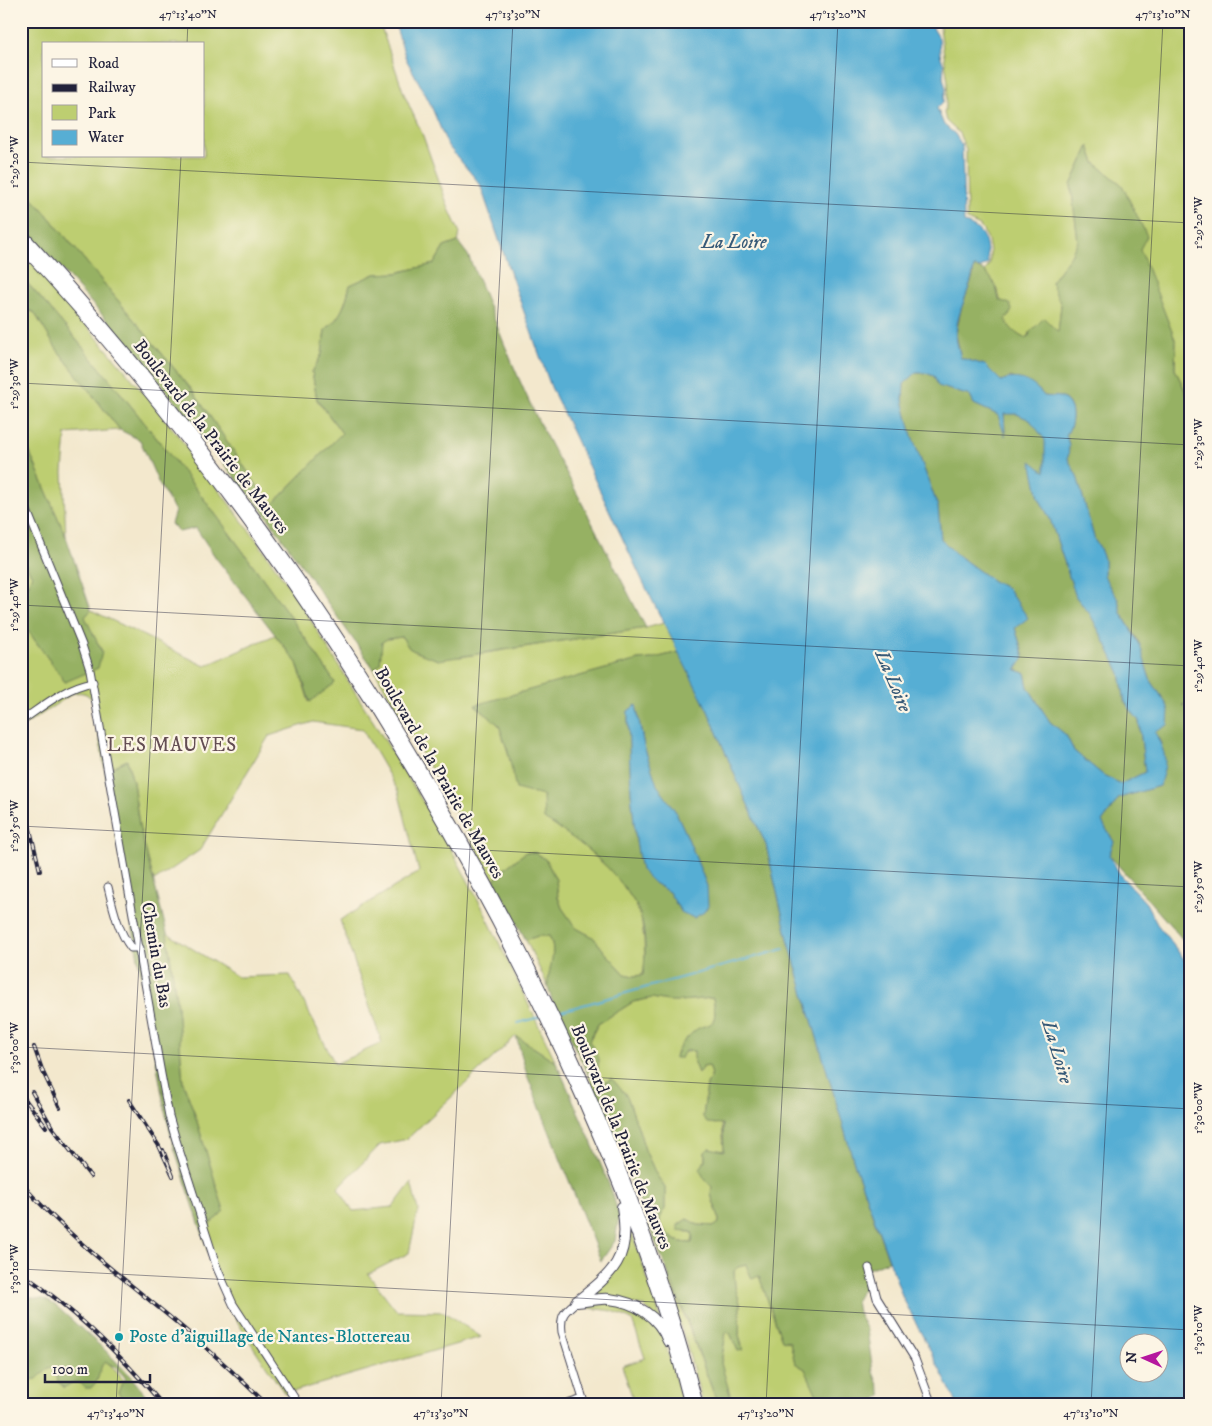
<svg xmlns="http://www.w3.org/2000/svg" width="1212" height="1426" font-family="'IM FELL DW Pica',serif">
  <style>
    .green { fill: #bdce71; stroke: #707856; fill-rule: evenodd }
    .forest { fill: #96b163; stroke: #5c6a4f; fill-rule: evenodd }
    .water { fill: #57aed4; stroke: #3c6888; fill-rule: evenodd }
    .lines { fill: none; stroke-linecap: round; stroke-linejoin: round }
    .stream { stroke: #57aed4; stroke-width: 2 }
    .street-casing { stroke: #414051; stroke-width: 9 }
    .primary-casing { stroke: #414051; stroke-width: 12 }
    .street { stroke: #fff; stroke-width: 7 }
    .primary { stroke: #fff; stroke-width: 10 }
    .rail-casing { stroke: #22223b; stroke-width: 4 }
    .rail { stroke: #fcf5e5; stroke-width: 2; stroke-dasharray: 5.5; stroke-linecap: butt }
    .ticks { fill: none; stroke: #22223b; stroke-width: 1; stroke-opacity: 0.45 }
    .culture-dot { fill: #0f9aa8; stroke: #fcf5e5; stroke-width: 2 }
    .labels { text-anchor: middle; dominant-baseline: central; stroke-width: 4.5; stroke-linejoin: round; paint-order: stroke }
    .street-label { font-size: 18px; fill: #22223b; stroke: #fcf5e5 }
    .culture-label { font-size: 18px; fill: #0d838f; stroke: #fcf5e5; text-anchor: start }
    .water-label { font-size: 19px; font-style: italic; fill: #375a78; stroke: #fcf5e5 }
    .neighbourhood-label { font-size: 19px; letter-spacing: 1px; fill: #634d53; stroke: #fcf5e5 }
    .neatline { fill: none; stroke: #22223b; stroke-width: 2 }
    .ticks-label { font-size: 12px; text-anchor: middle; fill: #22223b }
  </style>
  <rect width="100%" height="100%" fill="#fcf5e5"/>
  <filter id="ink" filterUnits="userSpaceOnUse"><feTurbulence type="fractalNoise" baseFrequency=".02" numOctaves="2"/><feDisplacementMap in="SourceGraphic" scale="10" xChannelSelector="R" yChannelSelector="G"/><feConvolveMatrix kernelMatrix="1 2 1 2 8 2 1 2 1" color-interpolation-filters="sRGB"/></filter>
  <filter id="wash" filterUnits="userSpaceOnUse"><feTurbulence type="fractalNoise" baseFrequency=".0096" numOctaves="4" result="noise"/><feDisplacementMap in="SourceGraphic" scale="20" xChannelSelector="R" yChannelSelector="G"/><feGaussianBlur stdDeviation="1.12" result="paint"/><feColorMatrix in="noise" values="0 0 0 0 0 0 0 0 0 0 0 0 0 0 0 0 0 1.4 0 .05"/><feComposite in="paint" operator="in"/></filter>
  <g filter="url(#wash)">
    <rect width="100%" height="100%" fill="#f3e8cd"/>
    <!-- green -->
    <path class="green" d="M21,21H379L404,94L423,136L449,209L460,233L458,242L444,247L434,264L396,273L375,274L350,285C345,305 342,316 325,330L322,354L312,372L317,400L342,433L271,506L192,390L44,211L21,186ZM44,44H204V156H44Z
      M939,21H1191V403L1175,369L1176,342L1139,249L1122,185L1095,163L1089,146L1071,185L1078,241L1071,255L1051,282L1061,305L1058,333L1029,336L1024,338C998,327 1005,300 993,281C991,278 988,275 985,272L990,263V251L987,237L980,226L967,220L966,150L959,133L946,121L944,113L946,106L948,82Z
      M21,250L124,369L176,433L255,538L297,598L444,836L482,907L556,1062L516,1036L407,1139L380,1145L338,1188L353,1211L393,1207L411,1183L418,1210L409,1253L368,1274L397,1311L444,1312L481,1337L285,1394C264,1362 240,1330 223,1295C214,1275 208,1253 202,1232L224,1211L195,1115L183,1082L177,1006L167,933L238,977L290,975L335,1064L382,1043L340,920L419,872L398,791L362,729L313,722L269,736L200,850L154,881L139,825L133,782L127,760L105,771L93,701C87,692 82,692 73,693L21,728V621L65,682L102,651L84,617L91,610L205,666L275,635L297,663L309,702L335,683C299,627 259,573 219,519C156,436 91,354 21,276Z
      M21,309L34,312L56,348L120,430L66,434L63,472L66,537L21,432Z
      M21,558L32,575L21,604Z
      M664,623L679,652L651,659L638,660L476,705L499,725L508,752L580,843L615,874L635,903L641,917L644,940L645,961L643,975L633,976L625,974L604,951L593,937L576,928L562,908L558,897L556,880L546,860L536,853L526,852L504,869L494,880L374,669L380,664L381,642L387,639L402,637L409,648L416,652L460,657L646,628Z
      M538,936H549C557,950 550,972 548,987L526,940Z
      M652,998C675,1003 690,1000 713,998C714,1006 718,1020 709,1025C706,1027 701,1027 698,1029C689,1034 682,1045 676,1053L695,1051L694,1063L698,1073L703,1067L709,1066L712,1074L707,1085L703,1117L714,1124L722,1123L724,1152L709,1148L705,1152L704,1178L712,1187C708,1199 720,1210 719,1223L715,1226L698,1225L687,1219L678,1225L686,1232H692L693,1236L692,1243C674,1243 670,1237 660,1224V1216L665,1209V1188L656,1174L645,1150L638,1127L627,1096L612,1079L593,1088L589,1076L598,1070V1056L589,1041L598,1024L633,1002Z
      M628,1230H631L661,1319L659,1321L644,1306L587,1298L606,1282Z
      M746,1265L759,1276L782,1340L790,1342L795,1363L805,1369L820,1401L841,1399L843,1405H733L721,1364L726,1332L730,1333L738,1351L742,1344L739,1335L740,1303L735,1287L734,1271L738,1267Z
      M669,1275L718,1405H703L686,1343L666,1282Z
      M613,1303L634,1307L654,1324L664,1339L683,1405H662L660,1400L645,1405H635L622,1366L645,1358L632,1320L613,1311L588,1308L587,1306Z
      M21,1331L93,1345L145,1405H21Z"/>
    <!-- forest -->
    <path class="forest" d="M1089,146L1095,163L1122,185L1147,236L1140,249L1176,342L1175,369L1191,403V702L1183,705L1191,710V952L1185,942L1109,855L1114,842L1102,822L1119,798L1159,786L1161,743L1155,732L1167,705L1150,679L1138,640L1121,613L1118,599L1108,584L1104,575V559L1099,546L1095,541L1077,476L1068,459L1069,445L1066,435C1074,424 1076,402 1060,397C1056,396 1049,397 1044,396L1039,390L1011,377L1001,381L985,365L961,358L956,334L961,309L973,276L974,267C990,270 997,286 999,300L1010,304L1012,310L1009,316L1005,318C1008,327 1016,334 1024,338L1029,336L1030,332L1044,318L1058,332L1061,305L1051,282L1071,255L1078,241L1071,185Z
      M21,186L44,211L192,390L271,506L342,433L317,399L312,372L322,354L325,330C342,316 345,305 350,285L375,274L396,273L434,264L444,247L458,242L468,255C499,328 525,404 566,472L646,628L438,660L416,652L409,648L402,637L387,639L382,642L380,664L374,669L264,512L213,451L138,355L21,224Z
      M21,276C91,354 156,436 219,519C259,573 299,627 335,683L310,702L297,663L216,558L196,528L179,532L171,524L175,511L159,484L140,440L120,430L56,348L34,312L21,309Z
      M916,373H926L934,376L939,386L970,396L974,404L998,415L1005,433L1004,413L1017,414L1030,420L1046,440L1045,473L1032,462L1039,498L1050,519L1076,597L1090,614L1107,646L1120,673L1125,702L1139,721L1145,772L1121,784L1103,775L1074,751L1066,735L1050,722L1041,708L1028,687L1025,673L1016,670L1024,656L1015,628L1027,617L1008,589L993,581L956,554L941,539L938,507L912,436L903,400L904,383Z
      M21,432L66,537L91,610L85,617L102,652L98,668L65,682L21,621V604L32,575L21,558Z
      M679,652L708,711L737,780L766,845L789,943L856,1169L889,1261L865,1270L868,1287L861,1291L856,1300L858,1313L867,1330L873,1372L882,1395L875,1400L876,1405H843L841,1399L820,1402L805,1369L795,1363L790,1342L782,1340L759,1276L752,1279L746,1265L738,1267L734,1271L735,1287L740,1303L739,1335L743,1350L738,1351L730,1333L726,1332L721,1363L733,1405H718L685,1315L593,1088L612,1079L627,1096L638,1127L645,1150L656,1174L665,1188V1209L660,1216V1224C670,1237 674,1243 692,1243L693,1236L692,1232L678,1230V1225L687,1219L698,1225L715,1226L719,1223C720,1210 708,1199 712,1187L704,1178L700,1170L705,1160V1152L709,1148L724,1151L723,1124L707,1123L703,1117L707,1085L712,1074L709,1066L703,1067L698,1073L694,1063V1051H685L681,1058H675C676,1048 689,1035 697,1029C703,1025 711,1027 714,1019C716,1013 714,1004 713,998L680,1001H668L652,998L633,1002L598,1024L589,1041L598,1056V1070L589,1076L552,1000C551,996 549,992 548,988C546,973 559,952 549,936H538L526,940L494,880L504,869L526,852L536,853L546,860L556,880L558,897L562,908L576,928L593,937L604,951L625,974L633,976L643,975C646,957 646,936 641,918C639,908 633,900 627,891C604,859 577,840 544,819L543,796L516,789L508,752L499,725L475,705L638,660L651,659ZM636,705L644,746L657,786L676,812L687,836L707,886L681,912L669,892L654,883L641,870L636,841L631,792L628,719V711Z
      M127,760L133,782L139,825L167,933L177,1006L183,1082L195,1115L224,1211L202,1232L174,1147L165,1111L105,771Z
      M516,1036L556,1062L590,1139L611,1189L619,1216L615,1241L601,1261L527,1075Z
      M21,1297L44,1299L55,1305L106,1351L131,1377L154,1405H130L118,1393L121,1385L126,1379C121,1371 114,1366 106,1362L102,1365L97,1381L91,1388H85C79,1379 72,1381 65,1388L58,1382L56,1371L51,1367L47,1369L37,1379L21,1381Z"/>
    <!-- water -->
    <path class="water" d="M394,21H935L933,28L939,38L940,54L944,66L943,77L946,89L943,102L937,108L944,125L955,134L962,146L964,223C986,229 987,244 988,264L981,268L974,267C971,290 957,310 956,334C956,341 959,350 961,358L985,365L1001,381C1019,374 1033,382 1044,396C1049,397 1056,396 1060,397C1076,403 1074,424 1066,435L1069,445L1068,459L1077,476L1095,541L1099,546L1104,559V575L1108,584L1118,599L1121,613L1140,645L1147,670L1150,679L1167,705L1169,710L1168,725L1155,732C1167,757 1168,760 1159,786L1119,798L1102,822L1114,842L1109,855L1121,876L1146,903L1157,924L1191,968V1405H958L903,1298L856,1169L789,943L766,845L737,780L708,711L643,582L551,387L515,287L480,184L448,146L429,101L406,59ZM916,373H926L934,376L938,386L970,396L974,404L998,415L1005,436L1004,414H1017L1030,420L1045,440V472L1031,461L1039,498L1050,519L1076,597L1090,614L1107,646L1120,673L1125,702L1139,721L1145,772L1121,784L1103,775L1074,751L1066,735L1050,722L1041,708L1028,687L1025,673L1016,670L1024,657L1015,628L1028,618L1008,589L993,581L956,554L941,539L938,507L912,436L903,400L904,384ZM1130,1344H1160V1374H1130Z
      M636,705L644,746L657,785L676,812L687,836L707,886L708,906L704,912L694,918L681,912L669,892L654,883L641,870L636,841L631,792L628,719V711Z"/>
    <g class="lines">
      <!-- stream -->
      <path class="stream" d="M554,1013L784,949
        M518,1023L540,1017"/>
    </g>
  </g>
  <g filter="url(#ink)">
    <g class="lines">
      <!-- street casing -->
      <g class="street-casing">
        <path id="street" d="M21,496L82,645L90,670L161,1074L169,1116L176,1140L217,1268L233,1304L299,1405
          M21,721C43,706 66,687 93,682
          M108,887C113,908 118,931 131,948H140
          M869,1268L877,1298L915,1359L932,1405
          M564,1405L583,1399L562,1332C560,1315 564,1312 576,1302"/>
      </g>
      <!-- primary casing -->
      <g class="primary-casing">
        <path id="primary" d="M21,233C113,334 201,441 280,553C345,644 404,739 460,837C562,1018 645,1204 698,1405
          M21,245C172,407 304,588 417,778C478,882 534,988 582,1098C596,1131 611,1164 624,1198C640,1242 656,1287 670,1333C678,1356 683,1381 690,1405
          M576,1302C613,1273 632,1258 622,1207
          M577,1302C588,1301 599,1298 609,1299C635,1302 659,1316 668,1341"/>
      </g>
      <!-- street -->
      <use href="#street" class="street"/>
      <!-- primary -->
      <use href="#primary" class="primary"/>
      <!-- rail casing -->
      <g class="rail-casing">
        <path id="rail" d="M28,821L40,871
          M34,1047L43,1072L60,1108
          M32,1092L52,1127L91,1177
          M21,1094L46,1127
          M129,1100L159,1146L173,1176L163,1150
          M21,1183C71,1240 131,1284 189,1333C216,1356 242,1380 267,1405
          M21,1273C76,1310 121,1355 163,1405"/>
      </g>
      <!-- rail -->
      <use href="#rail" class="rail"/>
    </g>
  </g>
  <!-- ticks -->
  <path class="ticks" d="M187,44L188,21M21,162L1191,223M21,383L1191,445M21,605L1191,666M21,826L1191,887M21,1047L1191,1109M21,1269L1191,1330M116,1405L181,156M441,1405L513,21M766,1405L838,21M1091,1405L1163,21"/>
  <!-- markers -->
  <circle class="culture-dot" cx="119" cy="1337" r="5"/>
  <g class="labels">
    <!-- street labels -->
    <g class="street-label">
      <text transform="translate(211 437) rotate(52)">Boulevard de la Prairie de Mauves</text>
      <text transform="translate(439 773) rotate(60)">Boulevard de la Prairie de Mauves</text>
      <text transform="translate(156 955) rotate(80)">Chemin du Bas</text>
      <text transform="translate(621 1137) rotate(68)">Boulevard de la Prairie de Mauves</text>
    </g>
    <!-- culture labels -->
    <g class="culture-label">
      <text x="129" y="1337">Poste d’aiguillage de Nantes-Blottereau</text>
    </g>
    <!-- water labels -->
    <g class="water-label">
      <text x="734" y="242">La Loire</text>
      <text transform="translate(893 681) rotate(67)">La Loire</text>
      <text transform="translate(1057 1052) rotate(73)">La Loire</text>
    </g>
    <!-- neighbourhood labels -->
    <g class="neighbourhood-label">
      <text x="172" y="745">LES MAUVES</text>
    </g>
  </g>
  <!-- margin -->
  <rect width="1212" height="1426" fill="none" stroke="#fcf5e5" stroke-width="55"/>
  <!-- legend -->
  <rect x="42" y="42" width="162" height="115" fill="#fcf5e5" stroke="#a5a1a1"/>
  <rect x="52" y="59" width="25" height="8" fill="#ffffff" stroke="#a5a1a1"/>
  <text x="88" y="68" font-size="15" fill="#22223b">Road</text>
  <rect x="52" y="84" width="25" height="8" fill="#22223b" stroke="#a5a1a1"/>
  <text x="88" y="92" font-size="15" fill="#22223b">Railway</text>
  <rect x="52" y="105" width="25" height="15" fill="#bdce71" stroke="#a5a1a1"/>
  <text x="88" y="118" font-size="15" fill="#22223b">Park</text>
  <rect x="52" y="130" width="25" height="15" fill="#57aed4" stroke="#a5a1a1"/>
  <text x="88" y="142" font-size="15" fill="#22223b">Water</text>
  <!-- north arrow -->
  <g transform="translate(1144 1358) rotate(273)"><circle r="24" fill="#fcf5e5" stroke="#a5a1a1"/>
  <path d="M0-4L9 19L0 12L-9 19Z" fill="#b5179e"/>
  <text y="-8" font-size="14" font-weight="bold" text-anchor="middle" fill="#22223b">N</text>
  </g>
  <!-- scale -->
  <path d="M45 1374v8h105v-8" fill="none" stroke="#22223b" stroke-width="2.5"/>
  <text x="52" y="1374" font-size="15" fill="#22223b" stroke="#fcf5e5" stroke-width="4" paint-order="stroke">100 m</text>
  <rect x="28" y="28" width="1156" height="1370" class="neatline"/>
  <g class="ticks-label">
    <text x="188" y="18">47°13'40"N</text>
    <text x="513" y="18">47°13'30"N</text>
    <text x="838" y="18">47°13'20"N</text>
    <text x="1163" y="18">47°13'10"N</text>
    <text transform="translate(14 162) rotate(-90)" y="4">1°29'20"W</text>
    <text transform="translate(1198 223) rotate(-90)" y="4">1°29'20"W</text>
    <text transform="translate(14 384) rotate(-90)" y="4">1°29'30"W</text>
    <text transform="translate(1198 444) rotate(-90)" y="4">1°29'30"W</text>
    <text transform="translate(14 605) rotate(-90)" y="4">1°29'40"W</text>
    <text transform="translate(1198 666) rotate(-90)" y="4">1°29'40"W</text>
    <text transform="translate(14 826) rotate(-90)" y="4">1°29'50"W</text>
    <text transform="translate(1198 887) rotate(-90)" y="4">1°29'50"W</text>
    <text transform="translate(14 1048) rotate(-90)" y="4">1°30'00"W</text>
    <text transform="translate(1198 1108) rotate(-90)" y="4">1°30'00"W</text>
    <text transform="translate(14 1269) rotate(-90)" y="4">1°30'10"W</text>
    <text transform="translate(1198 1330) rotate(-90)" y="4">1°30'10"W</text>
    <text x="116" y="1417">47°13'40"N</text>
    <text x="441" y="1417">47°13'30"N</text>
    <text x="766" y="1417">47°13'20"N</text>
    <text x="1091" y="1417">47°13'10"N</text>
  </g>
</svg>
